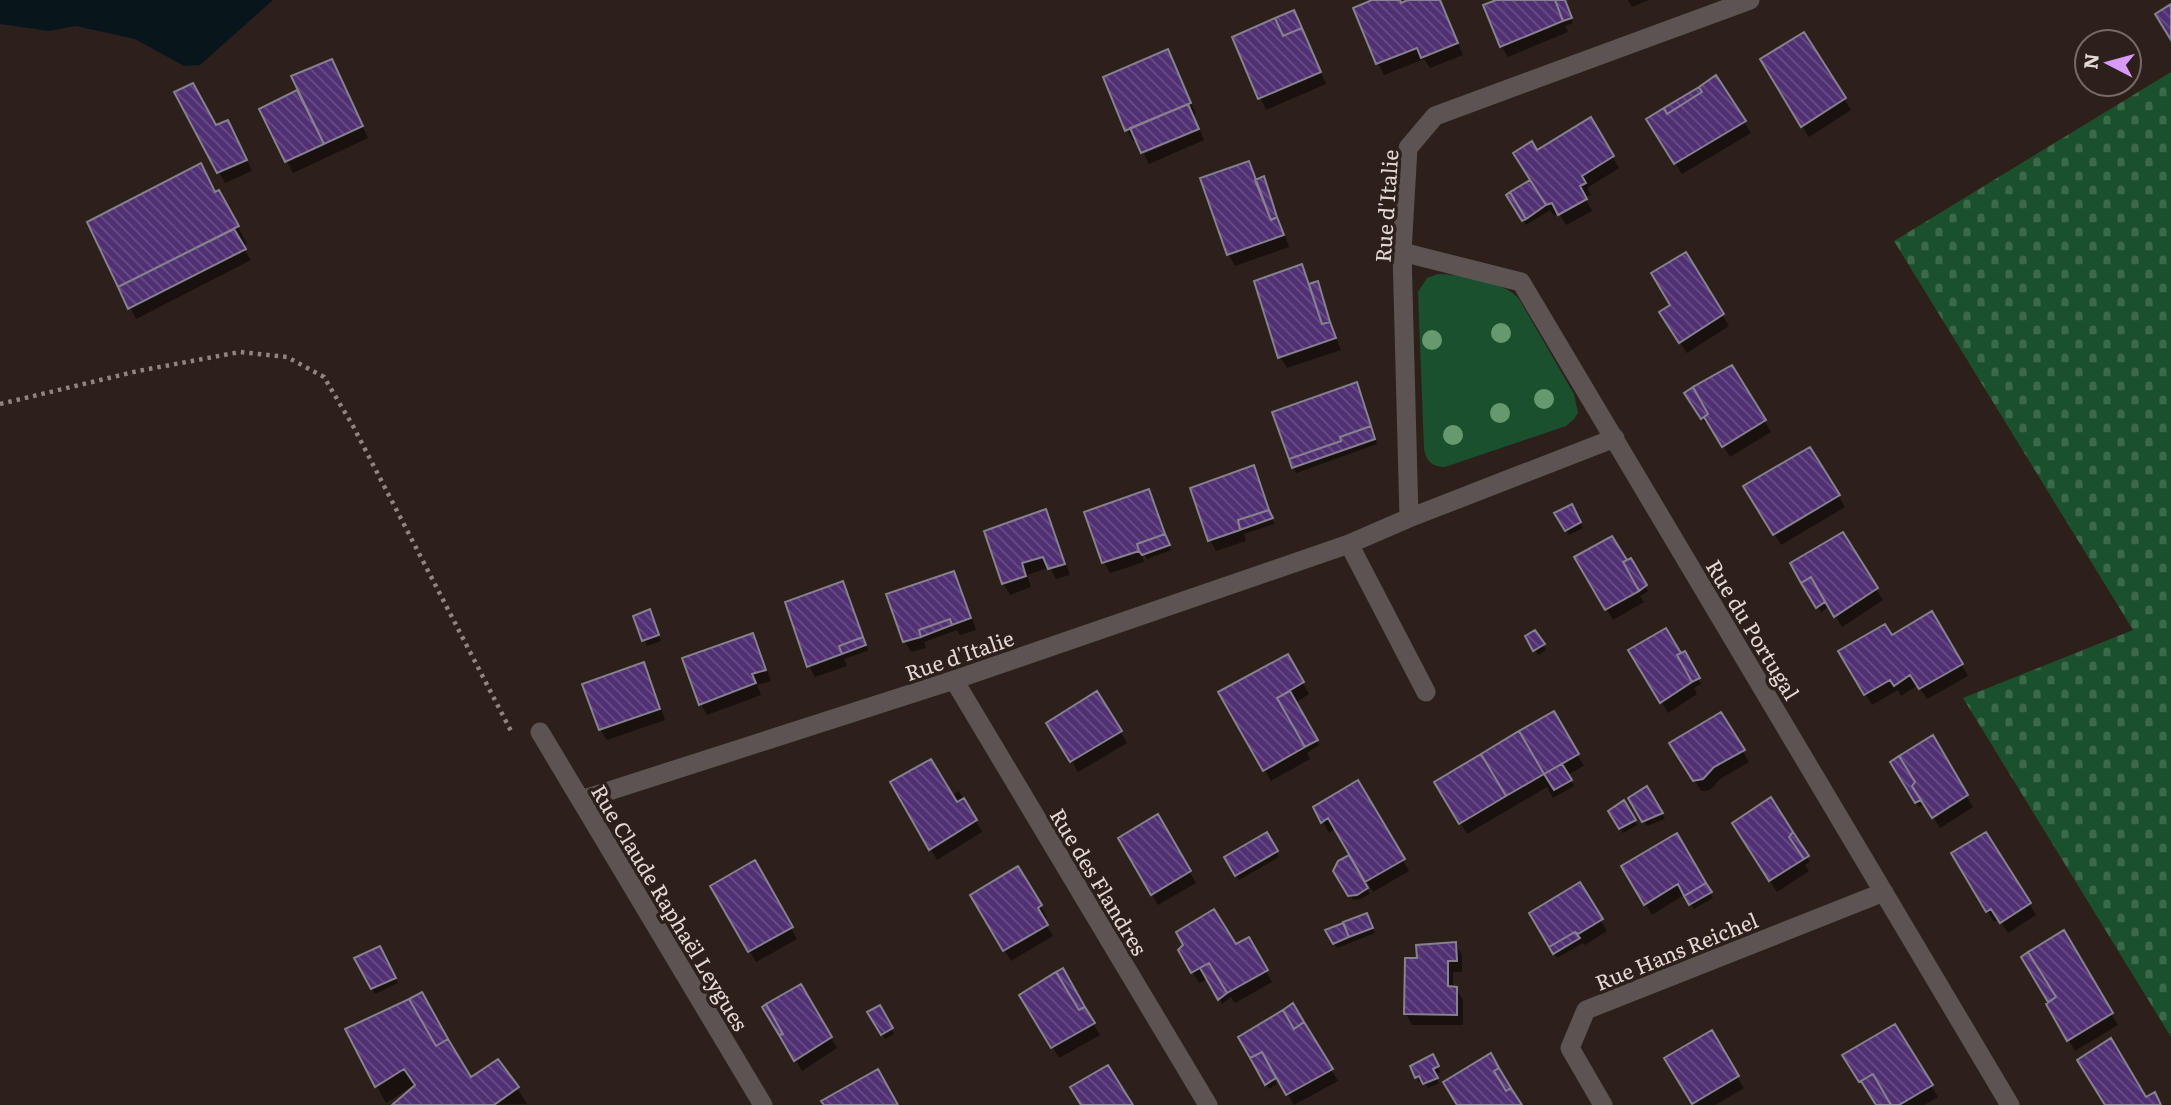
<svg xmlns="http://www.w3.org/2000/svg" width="2171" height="1105" font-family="Literata,serif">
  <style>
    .green { fill: #1b502e }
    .cemetery { fill: url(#cemetery-stones) }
    .water { fill: #08161c }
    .shadow { fill: #0007 }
    .building { fill: url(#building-back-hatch); stroke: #86808f; stroke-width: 2 }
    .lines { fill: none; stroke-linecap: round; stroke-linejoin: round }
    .path { stroke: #908580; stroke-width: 4.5; stroke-dasharray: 3.5 5; stroke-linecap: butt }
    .minor { stroke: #5c5453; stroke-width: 19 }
    .tree { fill: #669a6e }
    .labels { text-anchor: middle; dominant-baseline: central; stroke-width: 7; stroke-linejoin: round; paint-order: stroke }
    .street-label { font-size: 21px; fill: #e2d9d5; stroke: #2d201a }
  </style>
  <defs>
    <pattern id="cemetery-stones" width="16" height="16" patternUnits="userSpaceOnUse" patternTransform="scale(1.75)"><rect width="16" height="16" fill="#1b502e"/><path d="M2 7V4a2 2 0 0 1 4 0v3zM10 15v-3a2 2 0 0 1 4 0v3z" fill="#3c694b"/></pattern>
    <pattern id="building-back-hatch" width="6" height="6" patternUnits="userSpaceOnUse" patternTransform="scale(1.75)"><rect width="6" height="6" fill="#503072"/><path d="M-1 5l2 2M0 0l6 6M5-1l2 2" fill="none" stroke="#694d85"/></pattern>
  </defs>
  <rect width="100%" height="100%" fill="#2d201a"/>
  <!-- green -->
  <path class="green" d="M1438,274C1461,275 1504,281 1519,299L1574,394L1578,413L1574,419L1566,426L1445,467C1432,467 1426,461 1424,448L1418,292L1427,278Z"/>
  <!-- cemetery -->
  <path class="cemetery" d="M2171,72V1037L1963,698L2133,630L1894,241Z"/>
  <!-- water -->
  <path class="water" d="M0,0H273L200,65L184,66L135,39L76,26L49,31L0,24Z"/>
  <!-- shadow -->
  <path class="shadow" d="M1377,0H1399L1402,5L1413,0H1440L1463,55L1430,68L1424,59L1384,75L1378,63L1356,9Z
    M1501,0H1564L1573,23L1565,26L1568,32L1508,57L1501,46Z
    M1628,0H1649L1632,7Z
    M1234,38L1307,41L1326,84L1266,110Z
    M1762,60L1844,99L1851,110L1809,137Z
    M1174,63L1196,114L1193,116L1198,127L1133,141L1127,130Z
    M338,72L368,138L293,173L261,110Z
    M1716,78L1751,133L1682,174L1655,131Z
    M1590,120L1619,168L1587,188L1591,195L1585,198L1592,211L1566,225L1559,213L1554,216L1550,210L1526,225L1508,195L1532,181L1537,152Z
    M216,127L234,133L252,171L225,183L219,172Z
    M1200,130L1204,140L1149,164L1144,154Z
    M1248,163L1254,173H1251L1254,181L1283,230L1289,247L1235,266L1229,255L1203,179Z
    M201,165L216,193L219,192L247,244L242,246L251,260L136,319L89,222Z
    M1685,254L1729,326L1687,353L1668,324Z
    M1301,266L1311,286L1320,289L1332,329L1341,350L1287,368L1280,357L1256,282Z
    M1732,367L1771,432L1730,457L1708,420L1705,423L1687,394Z
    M1356,384L1363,395L1377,444L1296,473L1291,458Z
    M1810,449L1845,507L1781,545L1746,487Z
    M1253,467L1260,479L1274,524L1244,534L1246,541L1216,551L1210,540Z
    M1148,491L1155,502L1171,550L1147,559L1142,551L1141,552L1144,562L1110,573L1104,562Z
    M1571,506L1583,528L1569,535L1557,513Z
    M1045,511L1051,522L1070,575L1056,579L1050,567L1027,575L1031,587L1010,595L1004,584L986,532Z
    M1611,538L1626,562L1631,560L1648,591L1640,596L1644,602L1613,620L1576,557Z
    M1793,564L1876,589L1883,600L1842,627L1821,591L1818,593L1827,608L1821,612Z
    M953,573L960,584L976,630L960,635L957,630L924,642L926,648L911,652L905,641Z
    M842,583L849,594L868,649L867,651L844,659L847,666L815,677L809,666Z
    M1932,614L1968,676L1927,699L1918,685L1901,696L1898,690L1872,705L1840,652L1892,637Z
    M652,616L661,641L647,646L635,617Z
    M1535,632L1546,650L1538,655L1527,637Z
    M752,635L759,646L771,681L757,685L761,695L707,715L701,704Z
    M1631,650L1681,655L1684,653L1701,684L1694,688L1697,694L1668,713Z
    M1287,656L1309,694L1295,703L1319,745L1307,753L1310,759L1271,781L1221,693Z
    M643,664L649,675L665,720L607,740L600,729Z
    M1097,693L1127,743L1078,772L1049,723Z
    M1553,713L1584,766L1567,775L1574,786L1553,798L1547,787L1467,834L1437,783Z
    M1721,714L1749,762L1720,779L1710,790L1701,791L1672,744Z
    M1932,738L1973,807L1940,828L1920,795L1917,797L1922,805L1919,807L1892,762Z
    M892,782L960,810L963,808L954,794L959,791L982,832L937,860Z
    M1358,783L1409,871L1373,892L1357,865L1354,867L1370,894L1360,899L1353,900L1335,871L1339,862L1352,855L1336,828L1329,833L1315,808Z
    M1646,789L1665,819L1647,826L1630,798Z
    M1624,803L1637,825L1623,833L1610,812Z
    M1158,816L1196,883L1158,905L1120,838Z
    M1266,834L1279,857L1239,880L1226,857Z
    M1986,834L2036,915L2008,933L1999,919L1994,922L1953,853Z
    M1741,835H1793L1810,862L1805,865L1809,871L1777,892Z
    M1676,836L1713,898L1694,909L1685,894L1652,915L1623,867Z
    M754,863L797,939L756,962L713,886Z
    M1018,868L1047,917L1043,920L1053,936L1011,961L972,895Z
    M1579,885L1607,931L1585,945L1583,943L1557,958L1531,914Z
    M1367,915L1375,933L1337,948L1327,931Z
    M2064,932L2118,1025L2075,1051L2048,1005L2058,997Z
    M1248,940L1272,982L1235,1003L1231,997L1222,1004L1208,979L1199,983L1180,950L1236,947Z
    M1455,944L1462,955V972H1453V988L1456,989L1463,1000V1025H1412L1406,1014Z
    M379,948L398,983L375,994L356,959Z
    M800,986L837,1048L802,1071L783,1038Z
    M1022,996L1085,1011L1100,1035L1059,1058Z
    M1292,1006L1338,1081L1294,1105L1270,1062L1267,1064L1277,1084L1269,1089L1251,1057Z
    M879,1008L894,1034L885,1039L869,1013Z
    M1895,1026L1938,1097L1924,1105H1878L1869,1091L1867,1092L1845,1055Z
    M347,1030L471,1079L517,1088L527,1104L395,1105L417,1086L416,1084L386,1103Z
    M1711,1032L1744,1088L1715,1105H1695L1667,1059Z
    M1432,1056L1440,1072L1435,1075L1439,1083L1428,1088L1423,1081L1419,1082L1417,1077Z"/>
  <!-- building -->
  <path class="building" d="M1372,0H1400L1401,3L1408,0H1440L1458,43L1421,58L1417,48L1376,64L1353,8Z
    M1496,0H1555L1563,21L1500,47L1483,5Z
    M1555,0H1565L1572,18L1563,21Z
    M2171,4V40L2155,14Z
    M1294,10L1302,28L1283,36L1275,18Z
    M1275,18L1283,36L1302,28L1321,72L1258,99L1232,37Z
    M1804,32L1846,98L1801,127L1760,59Z
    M1168,49L1191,103L1125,131L1103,77Z
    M332,59L363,126L324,144L291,76Z
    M1716,75L1746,121L1674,164L1646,119L1664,108L1667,114L1702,92L1699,87Z
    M193,83L216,125L228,120L247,160L217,173L174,92Z
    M1699,87L1702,92L1667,114L1664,108Z
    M297,90L324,144L285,162L259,109Z
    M1188,104L1199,129L1141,153L1130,128Z
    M1591,117L1614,156L1582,176L1586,183L1580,186L1587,199L1558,215L1552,203L1546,205L1513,153L1532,141L1537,150Z
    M1249,161L1271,220L1277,217L1284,235L1227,255L1200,178Z
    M201,163L215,192L219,190L239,226L118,287L87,222Z
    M1264,176L1277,217L1271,220L1255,180Z
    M1530,180L1546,205L1526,219L1510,192Z
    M1510,192L1526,219L1522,221L1506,195Z
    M234,229L246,249L128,309L118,287Z
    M1686,252L1724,314L1679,343L1659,312L1670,305L1651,273Z
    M1302,264L1322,324L1330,322L1336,338L1278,358L1254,281Z
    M1318,281L1330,322L1322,324L1309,284Z
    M1732,365L1766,420L1722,447L1704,417L1708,414L1693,387Z
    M1357,382L1371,426L1340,437L1341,441L1289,459L1272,412Z
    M1693,387L1708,414L1701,419L1684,393Z
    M1371,426L1375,439L1292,468L1289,459L1341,441L1340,437Z
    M1810,447L1840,495L1773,535L1743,486Z
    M1254,465L1269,510L1238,520L1240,530L1208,541L1190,488Z
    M1149,489L1165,534L1137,544L1139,551L1102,563L1084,512Z
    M1572,504L1581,522L1565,531L1554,513Z
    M1046,509L1065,564L1048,569L1043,557L1022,563L1026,576L1002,584L984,531Z
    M1269,510L1273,518L1240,530L1238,520Z
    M1843,532L1878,588L1834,617L1811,577L1801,583L1790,563Z
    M1165,534L1170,545L1142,555L1139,551L1137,544Z
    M1612,536L1627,560L1623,562L1639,591L1605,610L1574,557Z
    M1631,558L1647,585L1639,591L1623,562Z
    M954,571L971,618L952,625L950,619L919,630L921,637L903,642L886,594Z
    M1811,577L1825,602L1816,608L1801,583Z
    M843,581L863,637L839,646L842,654L807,667L785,602Z
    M650,609L659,635L642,641L633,616Z
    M1932,611L1963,664L1919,689L1910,675L1894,686L1890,680L1864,695L1838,651L1885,624L1892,635Z
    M950,619L952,625L921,637L919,630Z
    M1666,628L1681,653L1677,655L1692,682L1660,703L1628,650Z
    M1535,630L1545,644L1533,651L1525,636Z
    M753,633L766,670L752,674L756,683L699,705L682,658Z
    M863,637L866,645L842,654L839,646Z
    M1685,651L1700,678L1692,682L1677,655Z
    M1288,654L1304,682L1277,698L1305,747L1263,771L1218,692Z
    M644,662L660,709L599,730L582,684Z
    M1097,691L1122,731L1070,762L1046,723Z
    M1290,691L1318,740L1305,747L1277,698Z
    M1554,711L1579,754L1544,774L1519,731Z
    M1721,712L1745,750L1714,767L1703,779L1693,781L1669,743Z
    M1519,731L1544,774L1506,796L1481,754Z
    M1933,735L1968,795L1932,818L1912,786L1915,782L1899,756Z
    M1481,754L1506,796L1459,824L1434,782Z
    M1899,756L1915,782L1912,786L1921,800L1915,803L1890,762Z
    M931,759L957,802L964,798L977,820L929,850L890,782Z
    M1562,764L1572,780L1554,790L1544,774Z
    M1358,780L1405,859L1365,882L1328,818L1321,823L1313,807Z
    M1647,786L1663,813L1642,822L1628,798Z
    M1771,797L1793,832L1789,837L1804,859L1769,881L1732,823Z
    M1624,800L1636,820L1619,829L1608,811Z
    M1158,814L1191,871L1151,895L1118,838Z
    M1267,832L1278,851L1235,876L1224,857Z
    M1793,832L1809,856L1804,859L1789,837Z
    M1986,832L2031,903L2000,923L1991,909L1986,912L1951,853Z
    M1677,833L1706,883L1684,896L1678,884L1644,905L1621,866Z
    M1349,855L1368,888L1357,895L1348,896L1333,871L1338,861Z
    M755,860L793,927L748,952L710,886Z
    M1018,866L1042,905L1038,908L1048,925L1003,951L970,895Z
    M1580,882L1603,919L1578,934L1575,932L1549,947L1529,913Z
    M1706,883L1712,892L1689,905L1684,896Z
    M1214,909L1236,944L1249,937L1268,970L1227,993L1209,963L1191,973L1178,950L1183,945L1176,932Z
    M1367,913L1373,928L1349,937L1343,922Z
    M1343,923L1349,937L1333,944L1325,930Z
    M2064,930L2113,1013L2067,1041L2046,1004L2056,997L2028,952Z
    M1575,932L1580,938L1553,954L1549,947Z
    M1456,942L1457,961H1448V986L1457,987V1015L1404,1014L1405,958H1417L1416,945Z
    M380,946L396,978L371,989L354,958Z
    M2028,952L2056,997L2048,1002L2021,957Z
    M1209,963L1227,993L1218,1000L1200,968Z
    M1063,968L1085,1007L1079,1010L1056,972Z
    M1056,972L1079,1010L1085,1007L1095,1023L1051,1048L1019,995Z
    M801,984L832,1037L794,1061L779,1035L783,1034L766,1004Z
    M422,992L448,1039L436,1046L409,999Z
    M409,999L436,1046L448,1039L471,1077L498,1059L519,1087L494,1105H392L415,1085L404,1069L375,1087L345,1029Z
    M1293,1003L1304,1022L1294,1029L1283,1010Z
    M766,1004L783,1034L779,1035L762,1007Z
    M880,1005L893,1028L881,1035L867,1012Z
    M1283,1010L1294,1029L1304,1022L1333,1069L1286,1095L1262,1052L1250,1058L1238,1037Z
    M1895,1024L1933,1085L1899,1105H1891L1873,1074L1859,1082L1842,1055Z
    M1712,1030L1739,1076L1692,1104L1664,1058Z
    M2111,1038L2146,1097L2155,1092L2161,1105H2105L2077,1060Z
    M1262,1052L1276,1078L1265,1085L1250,1058Z
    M1491,1053L1499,1068L1494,1071L1506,1091L1511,1088L1522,1105H1457L1443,1082Z
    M1433,1054L1439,1066L1433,1069L1438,1078L1423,1084L1419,1076L1415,1078L1410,1066Z
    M1108,1065L1133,1105H1081L1070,1087Z
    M1499,1068L1511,1088L1506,1091L1494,1071Z
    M878,1069L898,1105H824L821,1101Z
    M1873,1074L1891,1105H1876L1861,1081Z"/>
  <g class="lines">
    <!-- path -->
    <path class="path" d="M0,404L138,371L240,352L287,357L324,377L353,426L512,733"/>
    <!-- minor -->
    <path class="minor" d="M1402,252L1521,282L2010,1105
      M1409,518L1402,252L1408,148L1435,116L1750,0
      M1349,544L1426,692
      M954,680L1208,1105
      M540,732L763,1105
      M581,800L954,680L1349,544L1409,518L1615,438
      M1603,1105L1570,1048L1586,1010L1884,892"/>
  </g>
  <!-- trees -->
  <g class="tree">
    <circle cx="1501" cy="333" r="10"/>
    <circle cx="1432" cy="340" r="10"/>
    <circle cx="1544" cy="399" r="10"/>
    <circle cx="1500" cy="413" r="10"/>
    <circle cx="1453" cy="435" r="10"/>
  </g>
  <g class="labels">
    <!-- street labels -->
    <g class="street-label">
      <text transform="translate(1385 206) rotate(-86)">Rue d'Italie</text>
      <text transform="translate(1754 629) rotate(59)">Rue du Portugal</text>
      <text transform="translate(959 654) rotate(-19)">Rue d'Italie</text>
      <text transform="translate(1100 881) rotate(59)">Rue des Flandres</text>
      <text transform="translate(671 907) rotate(59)">Rue Claude Raphaël Leygues</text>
      <text transform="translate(1676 950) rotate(-22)">Rue Hans Reichel</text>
    </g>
  </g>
  <!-- north arrow -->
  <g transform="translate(2108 63) rotate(276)"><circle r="33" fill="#2d201a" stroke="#756a65" stroke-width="2"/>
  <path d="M0-5L12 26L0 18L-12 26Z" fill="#d89af8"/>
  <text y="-10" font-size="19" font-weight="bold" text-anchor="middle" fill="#e2d9d5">N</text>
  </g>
</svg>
